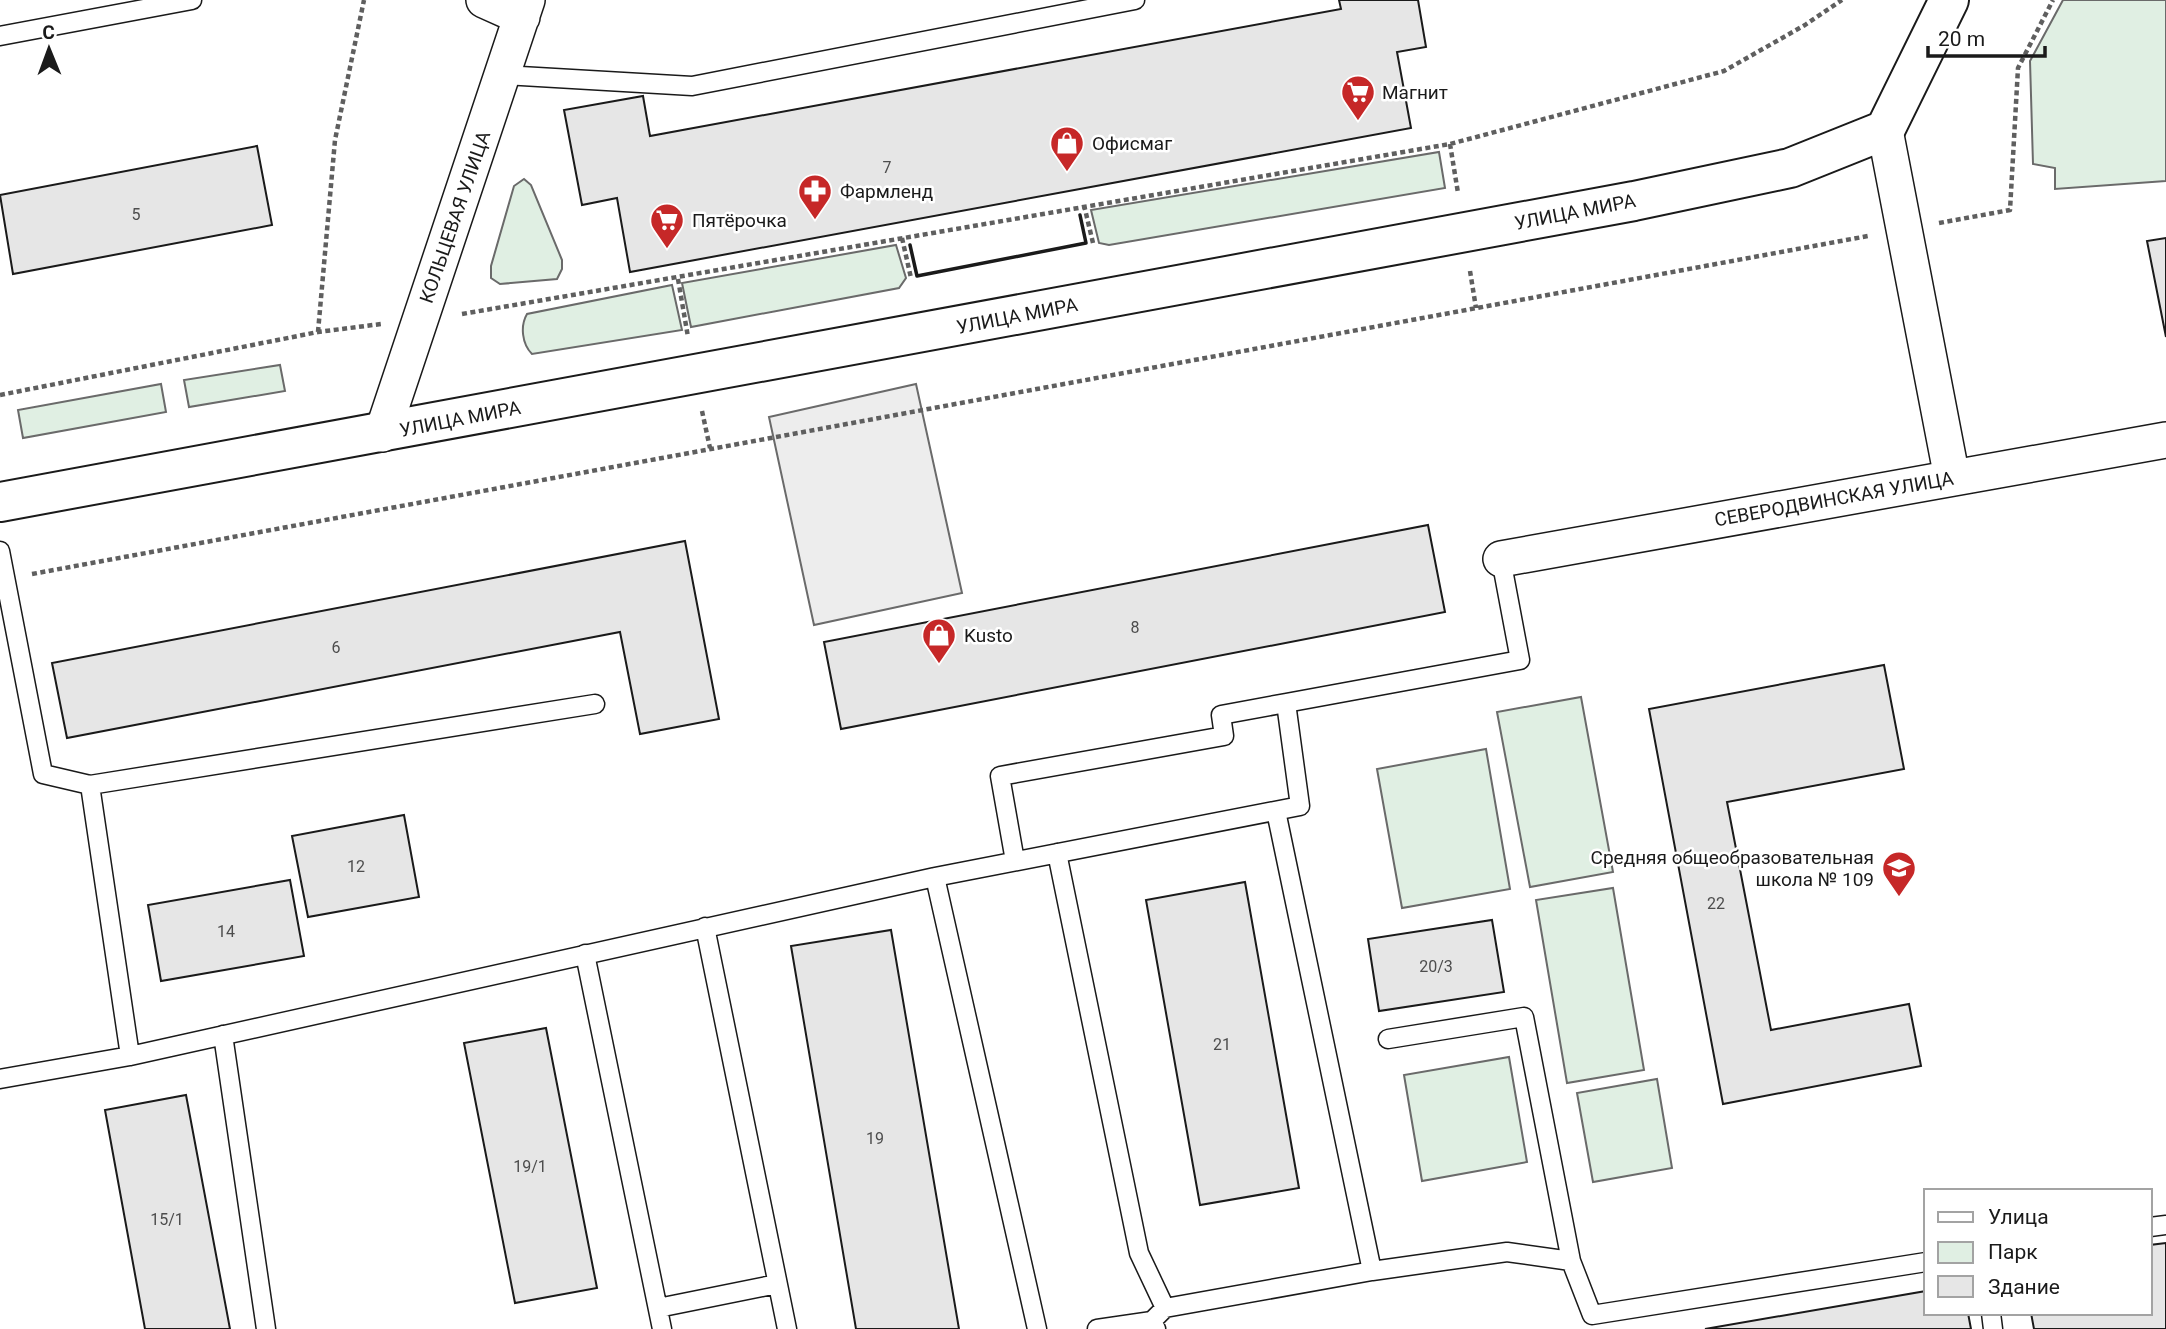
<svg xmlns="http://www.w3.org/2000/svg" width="2166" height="1329" font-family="Roboto,sans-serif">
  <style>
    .green { fill: #e0efe3; stroke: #6a6a6a; stroke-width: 2 }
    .parking { fill: #ededed; stroke: #6a6a6a; stroke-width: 2 }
    .building { fill: #e6e6e6; stroke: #1a1a1a; stroke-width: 2 }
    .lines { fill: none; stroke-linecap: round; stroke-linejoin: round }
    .service-casing { stroke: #1a1a1a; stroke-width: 21 }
    .minor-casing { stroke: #1a1a1a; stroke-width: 38 }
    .secondary-casing { stroke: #1a1a1a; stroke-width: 42 }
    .path { stroke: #5f5f5f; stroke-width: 4.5; stroke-dasharray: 5 3.5; stroke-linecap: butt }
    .service { stroke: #fff; stroke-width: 18 }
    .minor { stroke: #fff; stroke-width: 35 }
    .secondary { stroke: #fff; stroke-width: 38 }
    .wall { stroke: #1a1a1a; stroke-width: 3.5 }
    .labels { text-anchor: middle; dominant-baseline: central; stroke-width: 5; stroke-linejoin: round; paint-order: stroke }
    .number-label { font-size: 16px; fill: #4d4d4d }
    .poi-label { font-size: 19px; fill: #1a1a1a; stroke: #fff; text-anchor: start }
    .street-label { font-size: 19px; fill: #1a1a1a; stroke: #fff }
  </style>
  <rect width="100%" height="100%" fill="#fff"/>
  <!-- green -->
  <path class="green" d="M2063,0H2166V181L2055,189V168L2033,164L2030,61Z
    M1439,152L1445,188L1109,245L1099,243L1091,210Z
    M524,179L531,185L562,260V269L557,279L500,284L491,278V266L514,186Z
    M896,245L906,278L899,288L691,327L682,283Z
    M672,285L682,330L532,354C522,344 520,326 527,314Z
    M280,365L285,391L189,407L184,380Z
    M161,384L166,412L23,438L18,410Z
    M1581,697L1613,872L1530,887L1497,712Z
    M1486,749L1510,889L1402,908L1377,769Z
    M1613,888L1644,1070L1567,1083L1536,900Z
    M1509,1057L1527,1162L1422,1181L1404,1075Z
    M1657,1079L1672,1168L1593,1182L1577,1093Z"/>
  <!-- parking -->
  <path class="parking" d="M916,384L962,593L814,625L769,417Z"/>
  <!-- building -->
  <path class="building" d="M1339,0H1418L1426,47L1397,52L1411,128L630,272L617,198L582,205L564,110L643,96L650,136L1341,9Z
    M257,146L272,225L13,274L0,195Z
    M2166,238V337L2147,241Z
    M1428,525L1445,612L841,729L824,642Z
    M685,541L719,719L640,734L620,632L67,738L52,663Z
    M1884,665L1904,769L1727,802L1771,1030L1909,1004L1921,1066L1723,1104L1649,709Z
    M404,815L419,897L308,917L292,836Z
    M290,880L304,956L161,981L148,905Z
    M1245,882L1299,1188L1200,1205L1146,900Z
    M1492,920L1504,992L1379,1011L1368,939Z
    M891,930L959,1329H856L791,946Z
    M546,1028L597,1288L515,1303L464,1043Z
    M186,1095L230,1329H145L105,1110Z
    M2166,1243V1329H2034L2031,1313H2150V1245Z
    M1926,1291V1313H1968L1971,1329H1705Z"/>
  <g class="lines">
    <!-- service casing -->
    <g class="service-casing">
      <path id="service" d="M0,36L192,0
        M503,75L692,86L1135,0
        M0,551L43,774L90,785L595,704
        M90,785L130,1056
        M1057,853L1139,1253L1165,1308L1152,1321
        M1015,861L1000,776L1224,736L1221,715L1286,703
        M935,877L1037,1329
        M705,927L787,1329
        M585,954L662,1329
        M223,1035L266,1329
        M1388,1039L1524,1017L1571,1261
        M0,1079L130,1056L935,877L1300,806L1286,703L1520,660L1501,559
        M2150,1227L2166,1225
        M1372,1271L1507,1252L1571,1261L1592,1315L1926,1262
        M658,1308L777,1284
        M1165,1308L1372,1271L1276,811
        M1991,1313L1993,1329
        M1097,1329L1152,1321L1156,1329"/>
    </g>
    <!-- minor casing -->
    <g class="minor-casing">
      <path id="minor" d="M484,0L522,17
        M1885,130L1952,478
        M382,434L527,0
        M1501,559L2166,440"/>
    </g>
    <!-- secondary casing -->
    <g class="secondary-casing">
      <path id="secondary" d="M0,502L1634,201L1790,168L1885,130L1949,0"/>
    </g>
    <!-- path -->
    <path class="path" d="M1450,144L1458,193
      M1084,205L1093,243
      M1939,223L2010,210L2018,68L2053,0
      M902,238L911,278
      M1470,271L1476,308
      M678,279L688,337
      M462,314L1450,144L1724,71L1805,25L1842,0
      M318,332L335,140L364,0
      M0,395L318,332L381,324
      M702,411L710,448
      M32,574L1868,236"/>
    <!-- service -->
    <use href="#service" class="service"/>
    <!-- minor -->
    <use href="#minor" class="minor"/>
    <!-- secondary -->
    <use href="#secondary" class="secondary"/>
    <!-- wall -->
    <path class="wall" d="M910,245L917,276L1086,243L1080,215"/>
  </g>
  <!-- icons -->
  <defs>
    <g id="supermarket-pin" transform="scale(1.75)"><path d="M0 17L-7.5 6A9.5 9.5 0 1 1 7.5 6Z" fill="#c62828" stroke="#fff"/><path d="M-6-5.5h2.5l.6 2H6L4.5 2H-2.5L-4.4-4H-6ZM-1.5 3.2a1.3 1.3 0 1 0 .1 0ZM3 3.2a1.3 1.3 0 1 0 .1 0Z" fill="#fff"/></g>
    <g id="shop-pin" transform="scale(1.75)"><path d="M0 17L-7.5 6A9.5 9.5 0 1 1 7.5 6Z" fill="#c62828" stroke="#fff"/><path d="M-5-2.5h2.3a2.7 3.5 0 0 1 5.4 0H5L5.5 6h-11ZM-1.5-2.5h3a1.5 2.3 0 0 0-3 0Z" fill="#fff"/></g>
    <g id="pharmacy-pin" transform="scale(1.75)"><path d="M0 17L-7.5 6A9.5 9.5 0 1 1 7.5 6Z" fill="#c62828" stroke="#fff"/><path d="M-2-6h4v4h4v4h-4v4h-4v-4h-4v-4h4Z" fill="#fff"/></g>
    <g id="school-pin" transform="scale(1.75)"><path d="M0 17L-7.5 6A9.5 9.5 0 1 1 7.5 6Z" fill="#c62828" stroke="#fff"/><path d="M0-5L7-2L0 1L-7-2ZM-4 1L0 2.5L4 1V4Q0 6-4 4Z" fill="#fff"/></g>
  </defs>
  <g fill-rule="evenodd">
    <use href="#supermarket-pin" x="1358" y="92"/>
    <use href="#shop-pin" x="1067" y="143"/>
    <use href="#pharmacy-pin" x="815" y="191"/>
    <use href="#supermarket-pin" x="667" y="220"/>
    <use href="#shop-pin" x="939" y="635"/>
    <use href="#school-pin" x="1899" y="868"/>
  </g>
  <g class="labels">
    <!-- number labels -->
    <g class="number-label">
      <text x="887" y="167">7</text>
      <text x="136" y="214">5</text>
      <text x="1135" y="627">8</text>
      <text x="336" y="647">6</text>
      <text x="356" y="866">12</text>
      <text x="1716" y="903">22</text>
      <text x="226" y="931">14</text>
      <text x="1436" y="966">20/3</text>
      <text x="1222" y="1044">21</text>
      <text x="875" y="1138">19</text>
      <text x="530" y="1166">19/1</text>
      <text x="167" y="1219">15/1</text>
    </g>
    <!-- poi labels -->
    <g class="poi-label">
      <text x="1382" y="92">Магнит</text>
      <text x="1092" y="143">Офисмаг</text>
      <text x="840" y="191">Фармленд</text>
      <text x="692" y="220">Пятёрочка</text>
      <text x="964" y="635">Kusto</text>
      <text x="1874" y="857" text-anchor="end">Средняя общеобразовательная<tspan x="1874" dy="22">школа № 109</tspan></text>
    </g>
    <!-- street labels -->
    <g class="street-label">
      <text transform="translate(1575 212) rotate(-11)">УЛИЦА МИРА</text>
      <text transform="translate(455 217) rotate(-71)">КОЛЬЦЕВАЯ УЛИЦА</text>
      <text transform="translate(1017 316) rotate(-11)">УЛИЦА МИРА</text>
      <text transform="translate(460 419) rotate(-11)">УЛИЦА МИРА</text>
      <text transform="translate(1834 499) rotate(-10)">СЕВЕРОДВИНСКАЯ УЛИЦА</text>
    </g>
  </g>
  <!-- legend -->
  <rect x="1924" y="1189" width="228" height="126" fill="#ffffff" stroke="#a3a3a3" stroke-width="2"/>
  <rect x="1938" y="1212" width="35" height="10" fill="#ffffff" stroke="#a3a3a3" stroke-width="2"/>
  <text x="1988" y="1224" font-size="21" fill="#1a1a1a">Улица</text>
  <rect x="1938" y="1242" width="35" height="21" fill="#e0efe3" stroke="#a3a3a3" stroke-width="2"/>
  <text x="1988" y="1259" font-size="21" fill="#1a1a1a">Парк</text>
  <rect x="1938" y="1276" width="35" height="21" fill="#e6e6e6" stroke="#a3a3a3" stroke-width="2"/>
  <text x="1988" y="1294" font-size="21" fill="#1a1a1a">Здание</text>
  <!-- north arrow -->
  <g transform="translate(49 49) rotate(359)" stroke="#ffffff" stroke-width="5" paint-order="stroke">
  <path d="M0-5L12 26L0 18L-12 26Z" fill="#1a1a1a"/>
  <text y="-10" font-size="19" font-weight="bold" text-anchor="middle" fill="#1a1a1a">С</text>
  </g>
  <!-- scale -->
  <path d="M1928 46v10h117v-10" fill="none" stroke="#1a1a1a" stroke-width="3.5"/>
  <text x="1938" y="46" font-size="21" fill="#1a1a1a" stroke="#ffffff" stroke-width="5" paint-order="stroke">20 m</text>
</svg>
